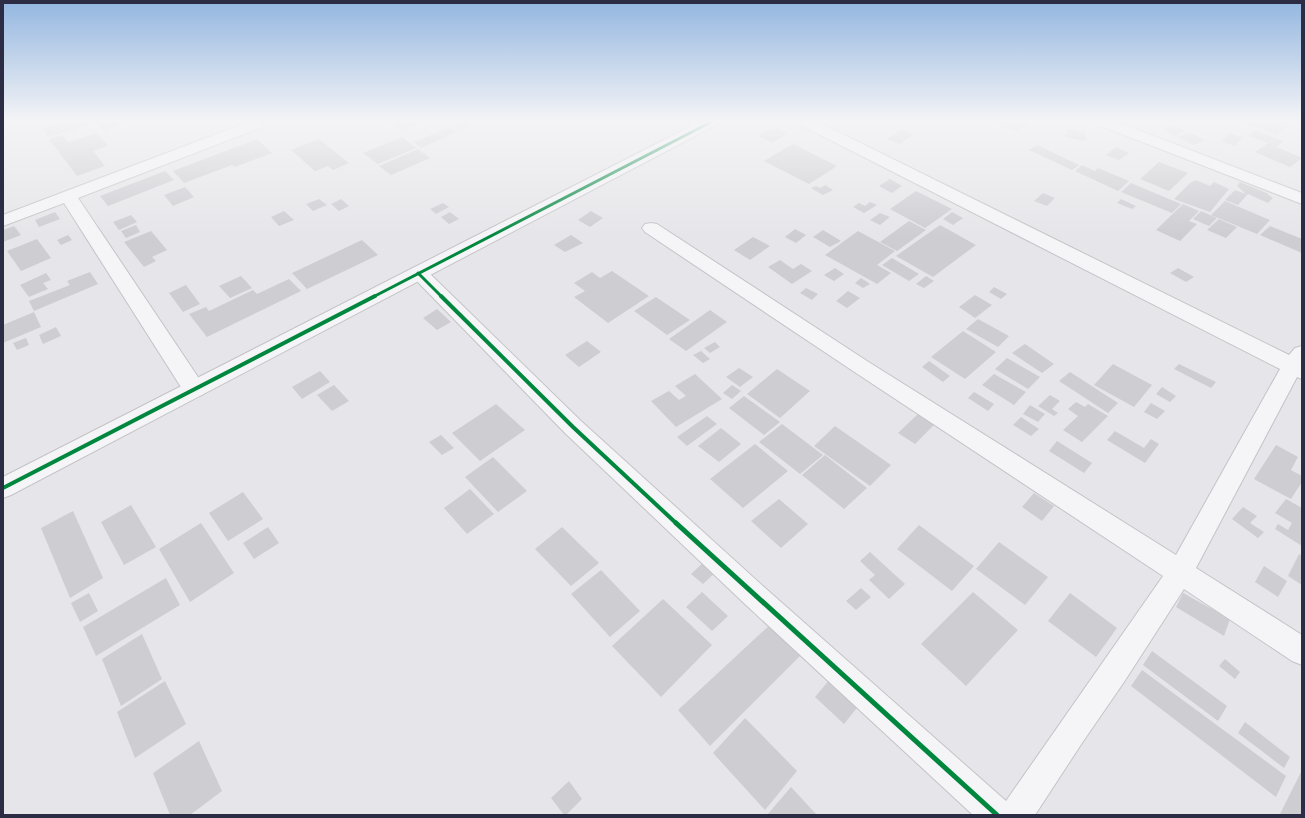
<svg xmlns="http://www.w3.org/2000/svg" width="1305" height="818" font-family="Karla,sans-serif">
  <style>
    .building { fill: #cdcdd2 }
    .lines { fill: none; stroke-linecap: round; stroke-linejoin: round }
    .minor-casing { stroke: #c3c3c8; stroke-width: 2 }
    .tertiary-casing { stroke: #c3c3c8; stroke-width: 2 }
    .minor { fill: #f5f5f7; fill-rule: evenodd }
    .tertiary { fill: #f5f5f7; fill-rule: evenodd }
    .cycleway-far2-casing { stroke: #f4f4f9; stroke-width: 5 }
    .cycleway-far1-casing { stroke: #f4f4f9; stroke-width: 6 }
    .cycleway-casing { stroke: #f4f4f9; stroke-width: 8 }
    .cycleway-far2 { stroke: #00873e; stroke-width: 3 }
    .cycleway-far1 { stroke: #00873e; stroke-width: 4 }
    .cycleway { stroke: #00873e; stroke-width: 5 }
  </style>
  <rect width="100%" height="100%" fill="#e6e6ea"/>
  <!-- building -->
  <path class="building" d="M66,121H93L94,123L48,137L43,128Z
    M97,121H131L103,130Z
    M390,121H422L402,130Z
    M463,121L471,125L458,130L452,126Z
    M991,121H1022L1029,124L1017,132Z
    M1240,121H1270L1287,127L1277,135Z
    M1174,125L1186,131L1175,136L1163,129Z
    M450,127L457,132L421,148L414,142Z
    M774,127L788,133L772,143L758,136Z
    M1067,128L1086,133L1085,141L1065,137Z
    M902,129L914,134L900,144L887,139Z
    M1255,130L1283,141L1277,147L1302,158L1290,167L1255,152L1268,143L1248,136Z
    M1188,132L1205,140L1194,145L1178,137Z
    M97,133L108,146L93,151L105,166L77,176L49,139L62,135L68,142Z
    M1229,133L1242,137L1235,146L1222,141Z
    M402,137L416,148L378,164L363,153Z
    M257,139L272,153L235,167L232,165L184,183L173,171Z
    M319,139L349,163L333,170L328,166L315,171L291,150Z
    M793,144L837,166L809,184L764,161Z
    M1037,145L1079,165L1072,170L1029,150Z
    M1116,147L1129,153L1119,160L1106,155Z
    M418,149L430,158L391,175L379,166Z
    M1159,162L1188,173L1169,191L1140,179Z
    M1082,165L1095,171L1098,168L1129,181L1118,191L1075,171Z
    M165,171L174,180L108,206L100,196Z
    M890,179L902,186L892,193L879,186Z
    M1196,180L1210,186L1214,182L1229,189L1210,212L1174,199L1190,183Z
    M1240,182L1269,194H1267L1273,198L1268,203L1248,194L1238,205L1225,200L1235,190L1246,194L1237,186Z
    M1131,183L1181,204L1172,213L1121,192Z
    M825,185L833,190L823,195L811,188L816,186L820,188Z
    M185,187L194,197L173,206L164,195Z
    M916,191L952,209L925,228L890,209Z
    M1043,193L1055,198L1047,206L1034,201Z
    M319,199L327,205L313,211L306,204Z
    M341,199L349,206L339,211L331,204Z
    M1121,199L1136,206L1132,209L1117,203Z
    M1225,201L1270,220L1257,234L1211,215Z
    M870,202L877,205L864,213L853,207L859,203L865,206Z
    M443,203L449,207L436,214L430,209Z
    M1183,204L1199,211L1189,221L1197,224L1180,241L1156,230Z
    M284,211L294,220L279,226L271,217Z
    M591,211L603,218L590,227L578,220Z
    M1201,211L1217,218L1209,226L1193,219Z
    M55,212L60,219L39,227L35,220Z
    M450,212L459,219L449,224L441,217Z
    M952,212L963,218L953,225L943,219Z
    M880,213L890,217L880,225L870,220Z
    M131,215L137,222L119,230L113,222Z
    M1219,219L1237,227L1226,238L1207,230Z
    M909,221L926,230L897,251L880,242Z
    M136,225L140,232L126,238L121,231Z
    M940,225L976,245L933,277L896,256Z
    M14,226L21,235L3,242V230Z
    M1270,226L1302,239V253L1260,235Z
    M795,229L806,235L796,243L785,237Z
    M823,230L841,241L830,247L813,237Z
    M151,231L167,250L152,257L156,261L144,267L124,242Z
    M858,231L895,251L877,265L891,273L877,284L825,255Z
    M68,235L72,240L61,245L57,240Z
    M571,235L583,243L565,252L554,245Z
    M753,237L770,246L750,260L734,250Z
    M37,239L51,258L21,271L7,251Z
    M362,240L378,255L307,289L292,273Z
    M892,258L919,274L909,281L882,265Z
    M780,260L793,269L801,264L812,271L792,284L768,267Z
    M835,268L844,274L834,281L824,275Z
    M1178,268L1194,277L1186,282L1170,273Z
    M612,271L649,296L608,323L574,297L585,291L574,283L592,272L600,278Z
    M90,272L98,284L34,311L29,301L70,285L67,281Z
    M46,273L51,280L43,283L48,289L29,297L20,285Z
    M241,276L252,288L230,298L219,286Z
    M926,276L934,281L924,288L916,284Z
    M861,278L870,284L863,288L855,283Z
    M289,279L301,291L207,337L189,314L206,307L209,311L253,290L257,294Z
    M186,285L200,304L183,312L169,293Z
    M994,287L1007,294L1001,299L989,292Z
    M806,288L818,294L812,300L800,293Z
    M848,291L860,298L847,308L836,301Z
    M975,295L992,305L975,318L959,307Z
    M656,297L690,320L667,335L634,311Z
    M437,309L451,322L437,330L423,318Z
    M710,310L727,322L686,351L669,339Z
    M34,312L41,327L3,343V325Z
    M978,319L1009,336L998,347L966,329Z
    M56,327L61,336L43,344L39,335Z
    M963,331L996,352L965,379L931,357Z
    M26,338L29,345L17,350L13,343Z
    M587,341L601,352L579,367L565,355Z
    M715,342L720,347L710,353L704,348Z
    M1025,344L1054,364L1042,373L1012,353Z
    M701,351L710,359L703,363L693,355Z
    M1007,358L1040,377L1028,389L995,369Z
    M929,361L950,376L943,382L922,367Z
    M1113,364L1152,385L1134,407L1094,385Z
    M1179,364L1216,382L1211,388L1174,369Z
    M739,368L753,377L740,387L726,377Z
    M777,369L810,391L780,418L747,394Z
    M320,371L330,382L302,399L292,387Z
    M1070,372L1118,403L1108,413L1059,381Z
    M695,374L722,399L676,427L651,401L669,391L679,400L686,396L675,386Z
    M994,374L1026,392L1014,405L982,385Z
    M334,385L349,401L332,411L317,395Z
    M732,385L741,391L732,399L723,393Z
    M1162,387L1176,396L1170,402L1156,394Z
    M974,392L994,404L988,411L968,398Z
    M1050,395L1060,401L1052,409L1058,413L1054,416L1038,406Z
    M744,396L780,422L764,435L729,408Z
    M1076,402L1085,407L1088,404L1108,416L1082,442L1063,430L1078,416L1068,409Z
    M1151,403L1165,411L1157,419L1144,412Z
    M496,404L525,430L480,461L452,433Z
    M1030,405L1045,414L1038,422L1023,414Z
    M919,413L936,423L915,444L898,433Z
    M707,416L717,424L687,446L677,437Z
    M1021,417L1039,429L1031,436L1013,425Z
    M782,424L823,455L800,474L759,442Z
    M835,426L891,465L870,486L814,446Z
    M721,428L741,444L719,462L698,446Z
    M1115,431L1144,448L1151,439L1159,444L1145,463L1107,440Z
    M441,435L454,448L442,455L429,442Z
    M1057,441L1092,463L1084,473L1049,451Z
    M755,444L788,471L743,508L710,479Z
    M1276,445L1298,457L1291,470L1302,476V482L1291,499L1254,479Z
    M825,455L867,488L844,509L802,475Z
    M493,457L527,491L498,512L465,477Z
    M470,489L494,514L467,534L444,508Z
    M243,492L263,519L228,541L209,513Z
    M1034,493L1054,506L1042,521L1022,507Z
    M779,499L808,524L781,548L751,521Z
    M1286,499L1302,508V546L1275,529L1278,524L1288,530L1292,523L1275,513Z
    M131,505L156,547L124,565L101,522Z
    M1243,507L1257,516L1250,523L1264,532L1258,538L1232,519Z
    M73,511L103,578L70,598L41,528Z
    M201,523L234,573L190,602L159,549Z
    M919,525L974,566L952,591L897,549Z
    M268,527L279,543L254,559L243,543Z
    M562,527L599,563L571,586L535,549Z
    M999,542L1048,577L1025,605L976,569Z
    M870,552L905,584L889,599L869,580L875,575L860,561Z
    M1299,554L1302,556V585L1288,576Z
    M706,560L718,570L703,584L691,574Z
    M1264,566L1287,581L1278,597L1255,582Z
    M601,570L640,611L610,637L571,594Z
    M166,578L180,605L96,656L83,627Z
    M861,588L871,597L856,610L846,601Z
    M702,592L728,616L712,631L686,607Z
    M973,592L1018,630L966,686L921,644Z
    M89,593L98,611L80,622L71,603Z
    M1070,593L1117,628L1096,657L1048,621Z
    M1183,593L1230,619L1224,636L1176,607Z
    M663,599L712,645L661,697L612,646Z
    M774,621L805,651L710,746L678,710Z
    M142,634L162,679L121,706L102,659Z
    M1152,651L1227,706L1218,721L1143,665Z
    M1225,659L1240,672L1235,679L1219,666Z
    M1142,670L1286,776L1276,797L1131,686Z
    M831,678L860,704L844,724L815,697Z
    M165,681L186,724L135,758L117,712Z
    M745,718L797,771L765,810L713,753Z
    M1245,722L1290,757L1284,768L1238,733Z
    M199,741L222,791L190,815H170L153,773Z
    M1302,770V815H1281L1280,814Z
    M569,781L582,799L566,815H564L551,798Z
    M791,787L817,815H767Z"/>
  <g class="lines">
    <!-- minor casing -->
    <g class="minor-casing">
      <path id="minor" d="M251,121H272L270,124L78,198L202,383L205,389L202,395L194,397L186,395L64,203L3,226V215Z
        M797,121H816L1289,355L1295,348L1302,346V379L1297,377L1196,568L1302,635V665L1292,661L1184,589L1124,682L1082,743L1035,815H973L746,605L565,433L409,273L411,269L418,267L425,269L581,421L764,587L1006,801L1163,576L853,371L645,232L642,228L645,224L651,223L657,224L867,361L1176,555L1280,369L799,124Z
        M1094,121H1115L1302,193V204L1096,124Z"/>
    </g>
    <!-- tertiary casing -->
    <g class="tertiary-casing">
      <path id="tertiary" d="M701,121H720L718,124L11,495L3,498V477Z"/>
    </g>
    <!-- minor -->
    <use href="#minor" class="minor"/>
    <!-- tertiary -->
    <use href="#tertiary" class="tertiary"/>
    <!-- cycleway-far2 casing -->
    <g class="cycleway-far2-casing">
      <path id="cycleway-far2" d="M418,273L442,297
        M373,297L713,121"/>
    </g>
    <!-- cycleway-far1 casing -->
    <g class="cycleway-far1-casing">
      <path id="cycleway-far1" d="M441,296L573,427L677,524
        M3,488L375,296"/>
    </g>
    <!-- cycleway casing -->
    <g class="cycleway-casing">
      <path id="cycleway" d="M676,523L997,815"/>
    </g>
    <!-- cycleway-far2 -->
    <use href="#cycleway-far2" class="cycleway-far2"/>
    <!-- cycleway-far1 -->
    <use href="#cycleway-far1" class="cycleway-far1"/>
    <!-- cycleway -->
    <use href="#cycleway" class="cycleway"/>
  </g>
  <!-- sky -->
  <linearGradient id="sky" x2="0" y2="1"><stop stop-color="#93b6e0"/><stop offset="0.51" stop-color="#f4f4f6"/><stop offset="1" stop-color="#f4f4f6" stop-opacity="0"/></linearGradient>
  <rect width="1305" height="236" fill="url(#sky)"/>
  <!-- border -->
  <rect width="1305" height="818" fill="none" stroke="#2c2c44" stroke-width="8"/>
</svg>
